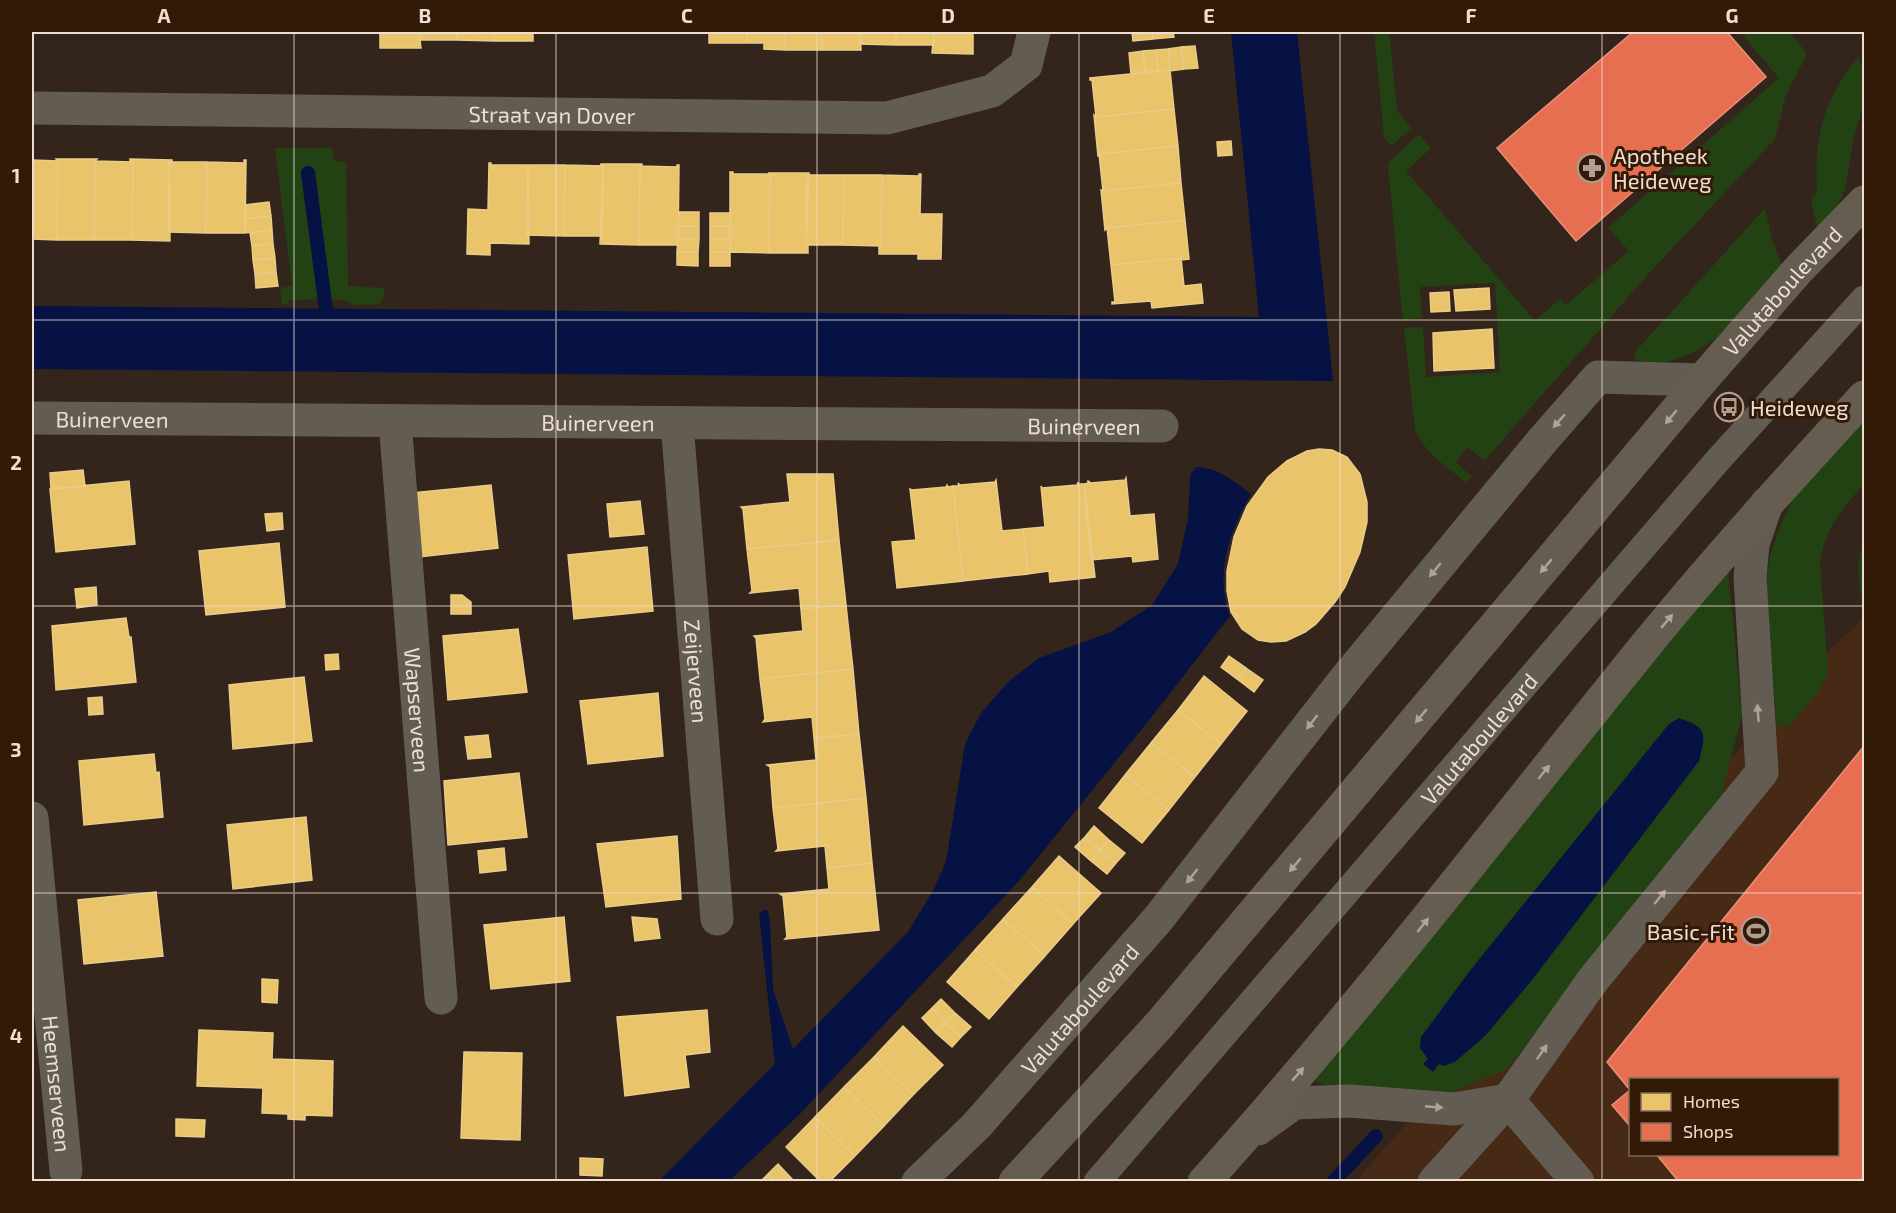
<svg xmlns="http://www.w3.org/2000/svg" width="1896" height="1213" font-family="'Exo 2',sans-serif">
  <style>
    .built { fill: #472a15; fill-rule: evenodd }
    .green { fill: #234214; fill-rule: evenodd }
    .water { fill: #061144 }
    .homes { fill: #e9c46a; stroke: #eacc89; stroke-width: 1.5 }
    .shops { fill: #e76f51; stroke: #e99078; stroke-width: 1.5 }
    .lines { fill: none; stroke-linecap: round; stroke-linejoin: round }
    .stream { stroke: #061144; stroke-width: 14 }
    .lane { stroke: #635c52; stroke-width: 27 }
    .street { stroke: #635c52; stroke-width: 33 }
    .secondary { stroke: #665d51; stroke-width: 33 }
    .oneway { fill: #b1a398 }
    .oneway2 { fill: #afa398 }
    .grid { fill: none; stroke: #eeddd2; stroke-width: 1.5; stroke-opacity: 0.55 }
    .labels { text-anchor: middle; dominant-baseline: central; stroke-width: 6; stroke-linejoin: round; paint-order: stroke }
    .street-label { font-size: 22px; fill: #eeddd2; stroke: #321a07 }
    .poi-label { font-size: 22px; fill: #eeddd2; stroke: #321a07; text-anchor: start }
    .neatline { fill: none; stroke: #eeddd2; stroke-width: 2 }
    .grid-label { font-size: 20px; text-anchor: middle; font-weight: bold; fill: #eeddd2 }
  </style>
  <rect width="100%" height="100%" fill="#33251b"/>
  <!-- built -->
  <path class="built" d="M1864,617V1181L1355,1182L1811,669ZM1630,1080H1838V1154H1630Z"/>
  <!-- green -->
  <path class="green" d="M1374,32H1389L1397,111L1412,128L1393,144H1390L1384,137Z
    M1740,32H1789L1805,51L1806,56L1785,97L1775,139L1653,269L1484,461L1468,447L1456,462L1472,477L1466,482C1447,467 1424,453 1415,429L1404,328L1423,327L1426,377L1500,372L1495,283L1420,287L1422,318L1403,320L1388,167L1390,161L1419,134L1431,148L1406,171L1535,321L1560,299L1566,305L1629,251L1608,228L1779,78Z
    M1858,57C1872,91 1859,114 1852,147C1849,164 1848,181 1842,197C1836,210 1827,221 1818,232L1811,200L1812,197L1817,193C1814,138 1823,100 1858,57Z
    M275,148H332L334,161L346,162L348,286L383,288L385,294L380,304L354,305L347,301L331,299L315,170L308,168L305,172L321,299L289,300L288,304H282L280,288L292,286Z
    M1765,208L1772,239L1783,269C1749,306 1718,352 1665,362C1654,363 1643,364 1634,358L1636,351Z
    M1864,416V484C1841,510 1825,527 1820,563L1828,671L1820,690L1788,727L1785,724L1781,728L1777,725L1765,592C1766,556 1783,510 1806,481C1823,458 1845,438 1864,416Z
    M1864,544V603L1862,602C1859,583 1855,561 1864,544Z
    M1728,570L1742,716L1723,788L1727,794L1508,1068L1446,1095L1331,1089L1317,1081L1316,1075ZM1679,718L1433,1072L1428,1059L1469,972L1669,724Z"/>
  <!-- water -->
  <path class="water" d="M1231,32H1297L1333,381L32,369V306L1259,317Z
    M1196,467C1217,467 1235,482 1251,494C1230,531 1214,573 1230,616L1150,719L1018,882L800,1114L729,1181H651H659L775,1064L759,915L763,910L768,911L770,923L773,989L793,1049L908,932L934,889L946,862L965,744L981,713L1008,682L1039,658L1111,632L1152,605L1178,564L1188,519L1190,481L1191,473Z
    M1679,718C1708,728 1706,733 1699,761L1532,980L1485,1036L1455,1062L1444,1066L1439,1064L1433,1072L1423,1064L1428,1059L1420,1048L1421,1037L1469,972L1669,724Z"/>
  <!-- homes -->
  <path class="homes" d="M380,32H419L421,48H380Z
    M419,32H457V40H419Z
    M457,32H494V41L457,40Z
    M494,32H533V41H494Z
    M709,32H747V43H709Z
    M747,32H785V50L764,49V43H747Z
    M785,32H822V50H785Z
    M822,32H860L861,50H822Z
    M860,32H896V45L859,44Z
    M896,32H934V45H896Z
    M934,32H973V54L932,53Z
    M1132,32H1153V39L1133,41Z
    M1153,32H1173L1174,37L1153,39Z
    M1195,46L1198,68L1184,69L1181,47Z
    M1181,47L1184,69L1170,71L1168,49Z
    M1168,49L1170,70L1158,71L1156,50Z
    M1156,50L1158,71L1145,72L1143,51Z
    M1143,51L1145,72L1131,74L1129,53Z
    M1170,70L1174,109L1096,117L1092,80H1090V78Z
    M1174,109L1178,146L1099,154L1100,156H1098L1094,115L1096,117Z
    M1231,141L1232,155L1218,156L1217,142Z
    M1178,146L1181,183L1103,191L1099,154Z
    M56,159H97L95,161L94,240H57L58,161Z
    M130,159L172,160V162H169L170,241L132,240L133,162H130Z
    M32,160L58,161L57,240L32,239Z
    M244,160H246L245,233H206L207,162L244,163Z
    M95,161L133,162L132,240H94Z
    M169,162H207L206,233L169,232Z
    M489,163H491V165H528L529,244L490,243V255L467,254L468,209L488,210Z
    M601,164H642V166H640L639,245L600,244L603,166H600Z
    M528,165H565L564,236L527,235Z
    M565,165L603,166L602,236H564Z
    M677,165H679L678,245H639L640,166L677,167Z
    M730,172H733V174H770L769,253L730,252Z
    M768,173H809L806,245H808V253H769L770,174Z
    M919,174H921L920,214H942L941,259H918V254H879V246H881L882,175L919,176Z
    M807,175H844L843,245H806Z
    M844,175H882L881,246L843,245Z
    M1181,183L1185,220L1107,228L1105,230L1101,190L1103,191Z
    M269,202L271,216L245,219V205Z
    M679,212H699V226H678Z
    M710,213H730V226H710Z
    M271,216L272,230L245,233V219Z
    M1185,220L1189,259L1181,260V258L1111,265L1107,228Z
    M678,226H699V239H678Z
    M710,226H730V239H710Z
    M272,230L273,244L252,246L250,233Z
    M678,239H699L698,252H677Z
    M710,239H730V252H710Z
    M273,244L275,258L253,260L252,246Z
    M677,252H698V266L677,265Z
    M710,252H730V266H710Z
    M275,258L276,272L255,274L253,260Z
    M1181,258L1184,286L1201,284L1203,303L1152,308L1151,301L1112,304V302H1115L1111,265Z
    M276,272L278,286L256,288L255,274Z
    M1489,288L1490,309L1456,311L1454,290Z
    M1449,292L1450,311L1431,312L1430,293Z
    M1492,329L1494,368L1434,371L1433,333Z
    M1319,449L1332,450L1347,457L1360,474L1367,502V522L1360,552L1345,587L1335,602L1316,624L1305,632L1286,641L1271,642L1258,640L1242,629L1231,612L1227,591V571L1234,537L1247,506L1268,477L1287,461L1307,451Z
    M83,470L85,486L51,489L50,473Z
    M787,474H833L839,540L747,549L743,509L741,507L790,502Z
    M1126,478L1130,516L1154,514L1158,559L1133,562L1132,556L1091,560L1084,484L1088,483V481L1091,483L1125,480Z
    M996,480L1002,531L1023,529L1028,574L963,581L953,486H959L958,483L960,485L995,482Z
    M129,481L135,544L56,552L50,489Z
    M1078,482V484H1084L1095,577L1050,582L1049,571L1028,574L1023,529L1045,527L1041,486L1042,488L1077,485Z
    M491,485L498,548L419,557L412,493Z
    M947,485L948,487L953,486L963,581L897,588L892,542L916,540L910,489L912,490L946,487Z
    M640,501L644,534L610,537L607,504Z
    M282,513L283,529L267,531L265,514Z
    M839,540L846,605L801,609L799,588L750,593L752,591L747,549Z
    M279,543L285,607L206,615L199,551Z
    M647,547L653,611L574,619L568,555Z
    M96,587L97,605L77,608L75,589Z
    M451,595H462L471,602V614H451Z
    M846,605L853,669L760,679L756,638L754,636L803,631L801,609Z
    M126,618L129,637H131L136,682L56,690L52,626Z
    M518,629L527,692L448,700L443,636Z
    M338,654L339,669L326,670L325,655Z
    M1229,656L1246,668L1237,679L1221,667Z
    M1246,668L1263,680L1254,692L1237,679Z
    M853,669L859,734L814,738L812,717L763,722L765,719L760,679Z
    M1204,676L1247,711L1221,744L1178,710Z
    M304,677L312,741L233,749L229,685Z
    M658,693L663,756L588,764L580,701Z
    M102,697L103,714L89,715L88,698Z
    M1178,710L1221,744L1195,777L1151,743Z
    M859,734L866,798L773,808L770,767L767,765L816,760L814,738Z
    M488,735L491,757L468,759L465,737Z
    M1151,743L1195,777L1169,810L1125,775Z
    M154,754L156,773L159,772L163,817L84,825L79,761Z
    M519,773L527,837L448,845L444,781Z
    M1125,775L1169,810L1142,843L1099,808Z
    M866,798L872,863L827,868L825,846L776,851L778,849L773,808Z
    M306,817L312,880L233,889L227,825Z
    M1094,826L1109,840L1100,850L1085,837Z
    M677,836L681,899L606,907L597,844Z
    M1085,837L1100,850L1091,861L1075,847Z
    M1109,840L1125,853L1116,863L1100,850Z
    M504,848L506,870L480,873L478,851Z
    M1100,850L1116,863L1107,874L1091,861Z
    M1059,856L1101,893L1073,924L1032,887Z
    M872,863L879,930L785,939L787,937L783,896L780,894L829,889L827,868Z
    M1032,887L1073,924L1045,956L1003,919Z
    M156,892L163,956L84,964L78,900Z
    M564,917L570,981L491,989L484,925Z
    M632,917L657,919L660,938L635,941Z
    M1003,919L1045,956L1017,987L975,950Z
    M975,950L1017,987L989,1019L947,982Z
    M262,979L278,980L277,1003L262,1002Z
    M941,999L955,1013L946,1023L932,1008Z
    M932,1008L946,1023L936,1033L922,1018Z
    M707,1010L710,1052L685,1055L689,1087L625,1096L617,1017Z
    M955,1013L971,1027L961,1037L946,1023Z
    M946,1023L961,1037L952,1047L936,1033Z
    M903,1026L943,1065L913,1095L874,1057Z
    M199,1030L273,1033L272,1059L333,1061L332,1116L305,1115V1120L288,1119V1114L262,1113L263,1088L197,1086Z
    M464,1052L522,1053L520,1140L461,1138Z
    M874,1057L913,1095L884,1126L844,1087Z
    M844,1087L884,1126L855,1156L815,1117Z
    M815,1117L855,1156L829,1182H821L786,1147Z
    M176,1119L205,1120L204,1137L176,1136Z
    M580,1158L603,1159L602,1176L580,1175Z
    M778,1164L792,1179L789,1182H776L768,1174Z
    M768,1174L776,1182H760Z"/>
  <!-- shops -->
  <path class="shops" d="M1633,32H1727L1766,77L1576,241L1497,148Z
    M1864,746V1182H1679L1656,1154H1838V1080H1630V1126L1612,1105L1630,1090L1607,1062Z"/>
  <g class="lines">
    <!-- stream -->
    <path class="stream" d="M308,173L328,325
      M1333,1182L1376,1136"/>
    <!-- lane -->
    <path class="lane" id="s1" d="M1097,1182L1718,460L1864,299"/>
    <!-- street -->
    <g class="street">
      <path id="s2" d="M32,108L887,118L992,91L1026,65L1034,32"/>
      <path id="s3" d="M32,418L1162,426"/>
      <path id="s4" d="M395,421L441,998"/>
      <path id="s5" d="M677,423L717,919"/>
      <path id="s6" d="M32,818L66,1171"/>
      <path d="M1508,1100L1578,1182"/>
      <path d="M1258,1129L1294,1103L1349,1101L1454,1109L1508,1100"/>
      <path id="s7" d="M918,1182L977,1125L1158,919L1346,678L1542,441L1598,377L1702,380"/>
      <path d="M1434,1182L1508,1100L1593,980L1762,772L1750,577L1753,544L1767,503"/>
    </g>
    <!-- secondary -->
    <g class="secondary">
      <path id="s8" d="M1015,1182L1160,1024L1702,380L1799,269L1864,202"/>
      <path d="M1204,1182C1360,1009 1500,825 1646,645C1716,559 1790,478 1864,397"/>
    </g>
  </g>
  <!-- one-way arrows -->
  <defs><path id="oneway-solid" d="M-6-.8H1V-3.2L6.5 0L1 3.2V.8H-6Z" transform="scale(1.5)"/></defs>
  <g class="oneway">
    <use href="#oneway-solid" transform="translate(1671 417) rotate(130)"/>
    <use href="#oneway-solid" transform="translate(1546 566) rotate(130)"/>
    <use href="#oneway-solid" transform="translate(1667 621) rotate(-50)"/>
    <use href="#oneway-solid" transform="translate(1421 716) rotate(130)"/>
    <use href="#oneway-solid" transform="translate(1544 772) rotate(-51)"/>
    <use href="#oneway-solid" transform="translate(1295 865) rotate(130)"/>
    <use href="#oneway-solid" transform="translate(1423 925) rotate(-51)"/>
    <use href="#oneway-solid" transform="translate(1298 1074) rotate(-49)"/>
  </g>
  <g class="oneway2">
    <use href="#oneway-solid" transform="translate(1559 421) rotate(131)"/>
    <use href="#oneway-solid" transform="translate(1435 570) rotate(129)"/>
    <use href="#oneway-solid" transform="translate(1758 713) rotate(-94)"/>
    <use href="#oneway-solid" transform="translate(1312 722) rotate(128)"/>
    <use href="#oneway-solid" transform="translate(1192 876) rotate(128)"/>
    <use href="#oneway-solid" transform="translate(1660 897) rotate(-51)"/>
    <use href="#oneway-solid" transform="translate(1542 1052) rotate(-55)"/>
    <use href="#oneway-solid" transform="translate(1434 1107) rotate(5)"/>
  </g>
  <!-- grid -->
  <path class="grid" d="M294,32V1182M556,32V1182M817,32V1182M1079,32V1182M1340,32V1182M1602,32V1182M32,320H1864M32,606H1864M32,893H1864"/>
  <!-- icons -->
  <defs>
    <g id="pharmacy-ring" transform="scale(1.5)"><circle r="9.5" fill="#321a07" stroke="#ad9d92" stroke-width="1.5"/><path d="M-2-6h4v4h4v4h-4v4h-4v-4h-4v-4h4Z" fill="#ad9d92"/></g>
    <g id="bus-ring" transform="scale(1.5)"><circle r="9.5" fill="#321a07" stroke="#ad9d92" stroke-width="1.5"/><path d="M-5-6H5V4H4V6H2V4H-2V6H-4V4H-5ZM-3.5-4V0h7V-4ZM-3.5 1.2v1.5H-2V1.2ZM2 1.2v1.5H3.5V1.2Z" fill="#ad9d92"/></g>
    <g id="stadium-ring" transform="scale(1.5)"><circle r="9.5" fill="#321a07" stroke="#ad9d92" stroke-width="1.5"/><path d="M0-5a6.5 5 0 1 0 0 10a6.5 5 0 1 0 0-10ZM-3.5-1.8h7v3.6h-7Z" fill="#ad9d92"/></g>
  </defs>
  <g fill-rule="evenodd">
    <use href="#pharmacy-ring" x="1592" y="168"/>
    <use href="#bus-ring" x="1729" y="407"/>
    <use href="#stadium-ring" x="1756" y="931"/>
  </g>
  <g class="labels">
    <!-- street labels -->
    <g class="street-label">
      <text stroke="none"><textPath href="#s2" startOffset="520">Straat van Dover</textPath></text>
      <text stroke="none"><textPath href="#s8" startOffset="1176">Valutaboulevard</textPath></text>
      <text stroke="none"><textPath href="#s3" startOffset="80">Buinerveen</textPath></text>
      <text stroke="none"><textPath href="#s3" startOffset="566">Buinerveen</textPath></text>
      <text stroke="none"><textPath href="#s3" startOffset="1052">Buinerveen</textPath></text>
      <text stroke="none"><textPath href="#s5" startOffset="249">Zeijerveen</textPath></text>
      <text stroke="none"><textPath href="#s4" startOffset="290">Wapserveen</textPath></text>
      <text stroke="none"><textPath href="#s1" startOffset="585">Valutaboulevard</textPath></text>
      <text stroke="none"><textPath href="#s7" startOffset="237">Valutaboulevard</textPath></text>
      <text stroke="none"><textPath href="#s6" startOffset="267">Heemserveen</textPath></text>
    </g>
    <!-- poi labels -->
    <g class="poi-label">
      <text x="1613" y="155">Apotheek<tspan x="1613" dy="25">Heideweg</tspan></text>
      <text x="1750" y="407">Heideweg</text>
      <text x="1735" y="931" text-anchor="end">Basic-Fit</text>
    </g>
  </g>
  <!-- border -->
  <rect width="1896" height="1213" fill="none" stroke="#321a07" stroke-width="66"/>
  <!-- legend -->
  <rect x="1629" y="1078" width="210" height="78" fill="#321a07" stroke="#7d6858" stroke-width="1.5"/>
  <rect x="1641" y="1093" width="30" height="18" fill="#e9c46a" stroke="#7d6858" stroke-width="1.5"/>
  <text x="1683" y="1108" font-size="18" fill="#eeddd2">Homes</text>
  <rect x="1641" y="1123" width="30" height="18" fill="#e76f51" stroke="#7d6858" stroke-width="1.5"/>
  <text x="1683" y="1138" font-size="18" fill="#eeddd2">Shops</text>
  <rect x="33" y="33" width="1830" height="1147" class="neatline"/>
  <g class="grid-label">
    <text x="164" y="23">A</text>
    <text x="425" y="23">B</text>
    <text x="687" y="23">C</text>
    <text x="948" y="23">D</text>
    <text x="1209" y="23">E</text>
    <text x="1471" y="23">F</text>
    <text x="1732" y="23">G</text>
    <text x="16" y="183">1</text>
    <text x="16" y="470">2</text>
    <text x="16" y="757">3</text>
    <text x="16" y="1043">4</text>
  </g>
</svg>
